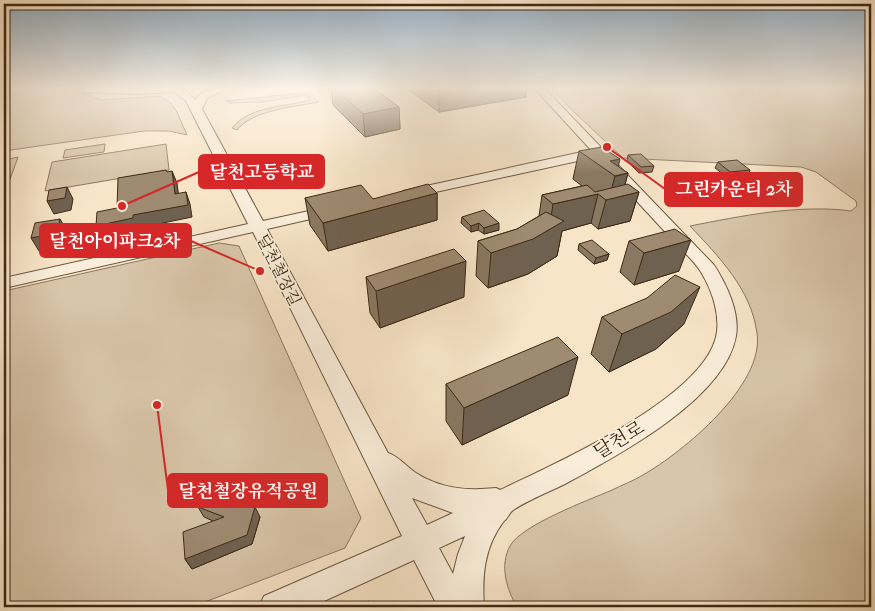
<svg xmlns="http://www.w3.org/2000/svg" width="875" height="611" font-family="'IM FELL French Canon','Noto Serif KR',serif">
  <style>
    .green { fill: #d9c5a9; stroke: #8c775e }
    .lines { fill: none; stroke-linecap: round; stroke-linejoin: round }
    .minor-casing { stroke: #6d5841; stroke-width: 2 }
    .minor { fill: #faeedb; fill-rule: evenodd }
    .wall { fill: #897862; stroke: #3f2914 }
    .shaded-wall { fill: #6f6150; stroke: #3f2914 }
    .building { fill: #9f8b72; stroke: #3f2914 }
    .labels { text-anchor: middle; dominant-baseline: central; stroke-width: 4; stroke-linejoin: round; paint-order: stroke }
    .street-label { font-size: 16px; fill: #3f2914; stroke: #faeedb }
    .near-street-label { font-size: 19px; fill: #3f2914; stroke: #faeedb }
    .leader { fill: none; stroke: #d62828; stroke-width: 2 }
    .callout-dot { fill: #d62828; stroke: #faeedb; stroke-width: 2 }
    .callout { fill: #d62828; stroke: #d62828; stroke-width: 2 }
    .callout-label { font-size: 18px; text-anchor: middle; font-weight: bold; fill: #fff }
  </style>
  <rect width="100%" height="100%" fill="#f8e5c8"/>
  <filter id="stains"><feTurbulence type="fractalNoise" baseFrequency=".004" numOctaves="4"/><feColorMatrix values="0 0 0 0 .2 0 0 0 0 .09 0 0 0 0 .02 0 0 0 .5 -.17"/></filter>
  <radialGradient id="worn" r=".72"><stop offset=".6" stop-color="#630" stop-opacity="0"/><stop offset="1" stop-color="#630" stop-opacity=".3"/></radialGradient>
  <!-- green -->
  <path class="green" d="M31,89L76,91L101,100L160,96L171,103L177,112L187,135L169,131H144L4,151V92L10,93Z
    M552,89H871V607H517C507,590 499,566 510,546C521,525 589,500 612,490C622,485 633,481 643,475C683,452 765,385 757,333C751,289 719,257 690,226C741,216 799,204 851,211L857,206L856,201L816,172L801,167L623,158L574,112Z
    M310,92L318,102C295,107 252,110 237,130L232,128C249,106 286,107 310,100L306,95L263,102L230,103L226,101Z
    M105,144L104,152L63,158L65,150Z
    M166,144L169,170L45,191L52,162Z
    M18,157L4,196V160Z
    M219,243L239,246L361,518L345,548L192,607H4V291Z"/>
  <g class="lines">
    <!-- minor casing -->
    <g class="minor-casing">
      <path id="minor" d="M79,89H194L192,91L187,92L196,100C201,89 213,89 224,89L222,91L207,98L202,109L263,221L332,206L337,207L339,210L337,213L267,229L388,453C398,456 407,467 416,473C441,489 468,491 496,488L500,490C555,464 701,399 716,337C721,316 712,290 701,272C693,259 678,247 668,235C644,209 620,183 596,157L408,198L403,197L401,194L403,191L591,150L535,89H545L714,265C727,285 740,313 736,336C725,399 617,456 565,484C553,490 519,504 511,512C509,514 507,519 504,521C484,547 482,576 484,607H438L414,560L311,607H259L264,596L402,536L253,232L4,288V278L248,224L186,101L174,92L135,94L84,92ZM412,498L453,513L427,525ZM465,536L458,554L453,574L439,548Z"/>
    </g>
    <!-- minor -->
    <use href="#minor" class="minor"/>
  </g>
  <!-- wall -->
  <path class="wall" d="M331,89H375L399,107L400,129L365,137L333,105Z
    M407,89H527L526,97L439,112Z
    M579,151L618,167L628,173L625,185L639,192L630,221L598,229L591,223L562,231L557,256L528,274L488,288L476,276L478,241L517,229L539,216L542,195L582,186L573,179Z
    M628,155L654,166L652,172L639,173L627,161Z
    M718,162L750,170L748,176L728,178L715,168Z
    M437,193V220L328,251L310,225L305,198L373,199Z
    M462,217L499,230L484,234L478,230L471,232L461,223Z
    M629,241L679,271L634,285L620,272Z
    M579,244L609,254L607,260L594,264L578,250Z
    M366,277L464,297L380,328L370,313Z
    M602,317L684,324L656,349L609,372L591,354Z
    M446,384L568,395L462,445L446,421Z
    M198,507L260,517L252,544L192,569L185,559L213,521L204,517Z"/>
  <!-- shaded-wall -->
  <path class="shaded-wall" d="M439,89H527L526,97L439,112Z
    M399,107L400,129L365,137L363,114Z
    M620,159L616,176L628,173L622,196L639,192L630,221L598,229L606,200L609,199L615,176L610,161Z
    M172,171L177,183L180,206L175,194Z
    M67,187L73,199L71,210L54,214L47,201Z
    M186,192L190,204L192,217L139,228V231L102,239L96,226L133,215Z
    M437,193V220L328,251L323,223Z
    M598,194L591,223L562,231L557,256L528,274L488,288L491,253L549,230L553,204Z
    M4,204L7,208L4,217Z
    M60,219L67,231L65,246L39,251L31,238Z
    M479,223L478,230L471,232V226Z
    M499,223V230L484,234V228Z
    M691,240L679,271L634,285L644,253Z
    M609,254L607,260L594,264L596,258Z
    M466,261L464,297L380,328L376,291Z
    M700,287L684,324L656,349L609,372L622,334Z
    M578,357L568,395L462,445L464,408Z
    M255,507L260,517L252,544L192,569L185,559Z"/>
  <!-- building -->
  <path class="building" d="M335,89H375L399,107L363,114Z
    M602,147L620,159L610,161L628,173L615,176L579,151Z
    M641,154L654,166L641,167L628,155Z
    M737,160L750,170L730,172L718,162Z
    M166,170L167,172L172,171L175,194L186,192L188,205L133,215V218L96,226L97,212L117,208L118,178Z
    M428,184L437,193L323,223L305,198L361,185L373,199Z
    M628,184L639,192L606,200L598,194L553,204L542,195L587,185L595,192Z
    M67,187L65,198L47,201L49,190Z
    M484,210L499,223L484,228L479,223L471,226L462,217Z
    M546,212L564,221L533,239L491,253L478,241L517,229Z
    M60,219L57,233L31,238L35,223Z
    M675,229L691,240L644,253L629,241Z
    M592,240L609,254L596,258L579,244Z
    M454,249L466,261L376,291L366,277Z
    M675,275L700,287L671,312L622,334L602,317L647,298Z
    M558,337L578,357L464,408L446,384Z
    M209,491L255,507L247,535L185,559L183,532L224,517L198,507Z
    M369,601L371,607H353Z"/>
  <!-- sky -->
  <linearGradient id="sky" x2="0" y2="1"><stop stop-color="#95aec3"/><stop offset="0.51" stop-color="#fcf3e6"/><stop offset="1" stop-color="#fcf3e6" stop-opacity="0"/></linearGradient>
  <rect width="875" height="174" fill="url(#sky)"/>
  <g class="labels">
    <!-- street labels -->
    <g class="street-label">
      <text transform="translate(279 270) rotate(63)">달천철장길</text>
    </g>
    <!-- near-street labels -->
    <g class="near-street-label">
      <text transform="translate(619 440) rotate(-31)">달천로</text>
    </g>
  </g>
  <!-- callouts -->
  <path class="leader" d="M122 206L199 172M607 147L665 189M260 271L191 241M157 405L168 490"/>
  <g class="callout-dot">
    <circle cx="122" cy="206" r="5"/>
    <circle cx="607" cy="147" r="5"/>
    <circle cx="260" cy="271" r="5"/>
    <circle cx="157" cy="405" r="5"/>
  </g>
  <g class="callout">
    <rect x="199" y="155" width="125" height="33" rx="5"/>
    <rect x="665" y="173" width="137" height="33" rx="5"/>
    <rect x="40" y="224" width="151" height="33" rx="5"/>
    <rect x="168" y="474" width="159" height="33" rx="5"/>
  </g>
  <g class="callout-label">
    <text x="262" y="178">달천고등학교</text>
    <text x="734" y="195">그린카운티 2차</text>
    <text x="115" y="247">달천아이파크2차</text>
    <text x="248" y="497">달천철장유적공원</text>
  </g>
  <!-- margin -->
  <rect width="875" height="611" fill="none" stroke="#f8e5c8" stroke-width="20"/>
  <rect x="5" y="5" width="865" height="601" fill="none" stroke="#3f2914" stroke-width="2.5"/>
  <rect x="10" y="10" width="855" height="591" fill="none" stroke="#3f2914"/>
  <rect width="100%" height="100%" filter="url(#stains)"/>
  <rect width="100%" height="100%" fill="url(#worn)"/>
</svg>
